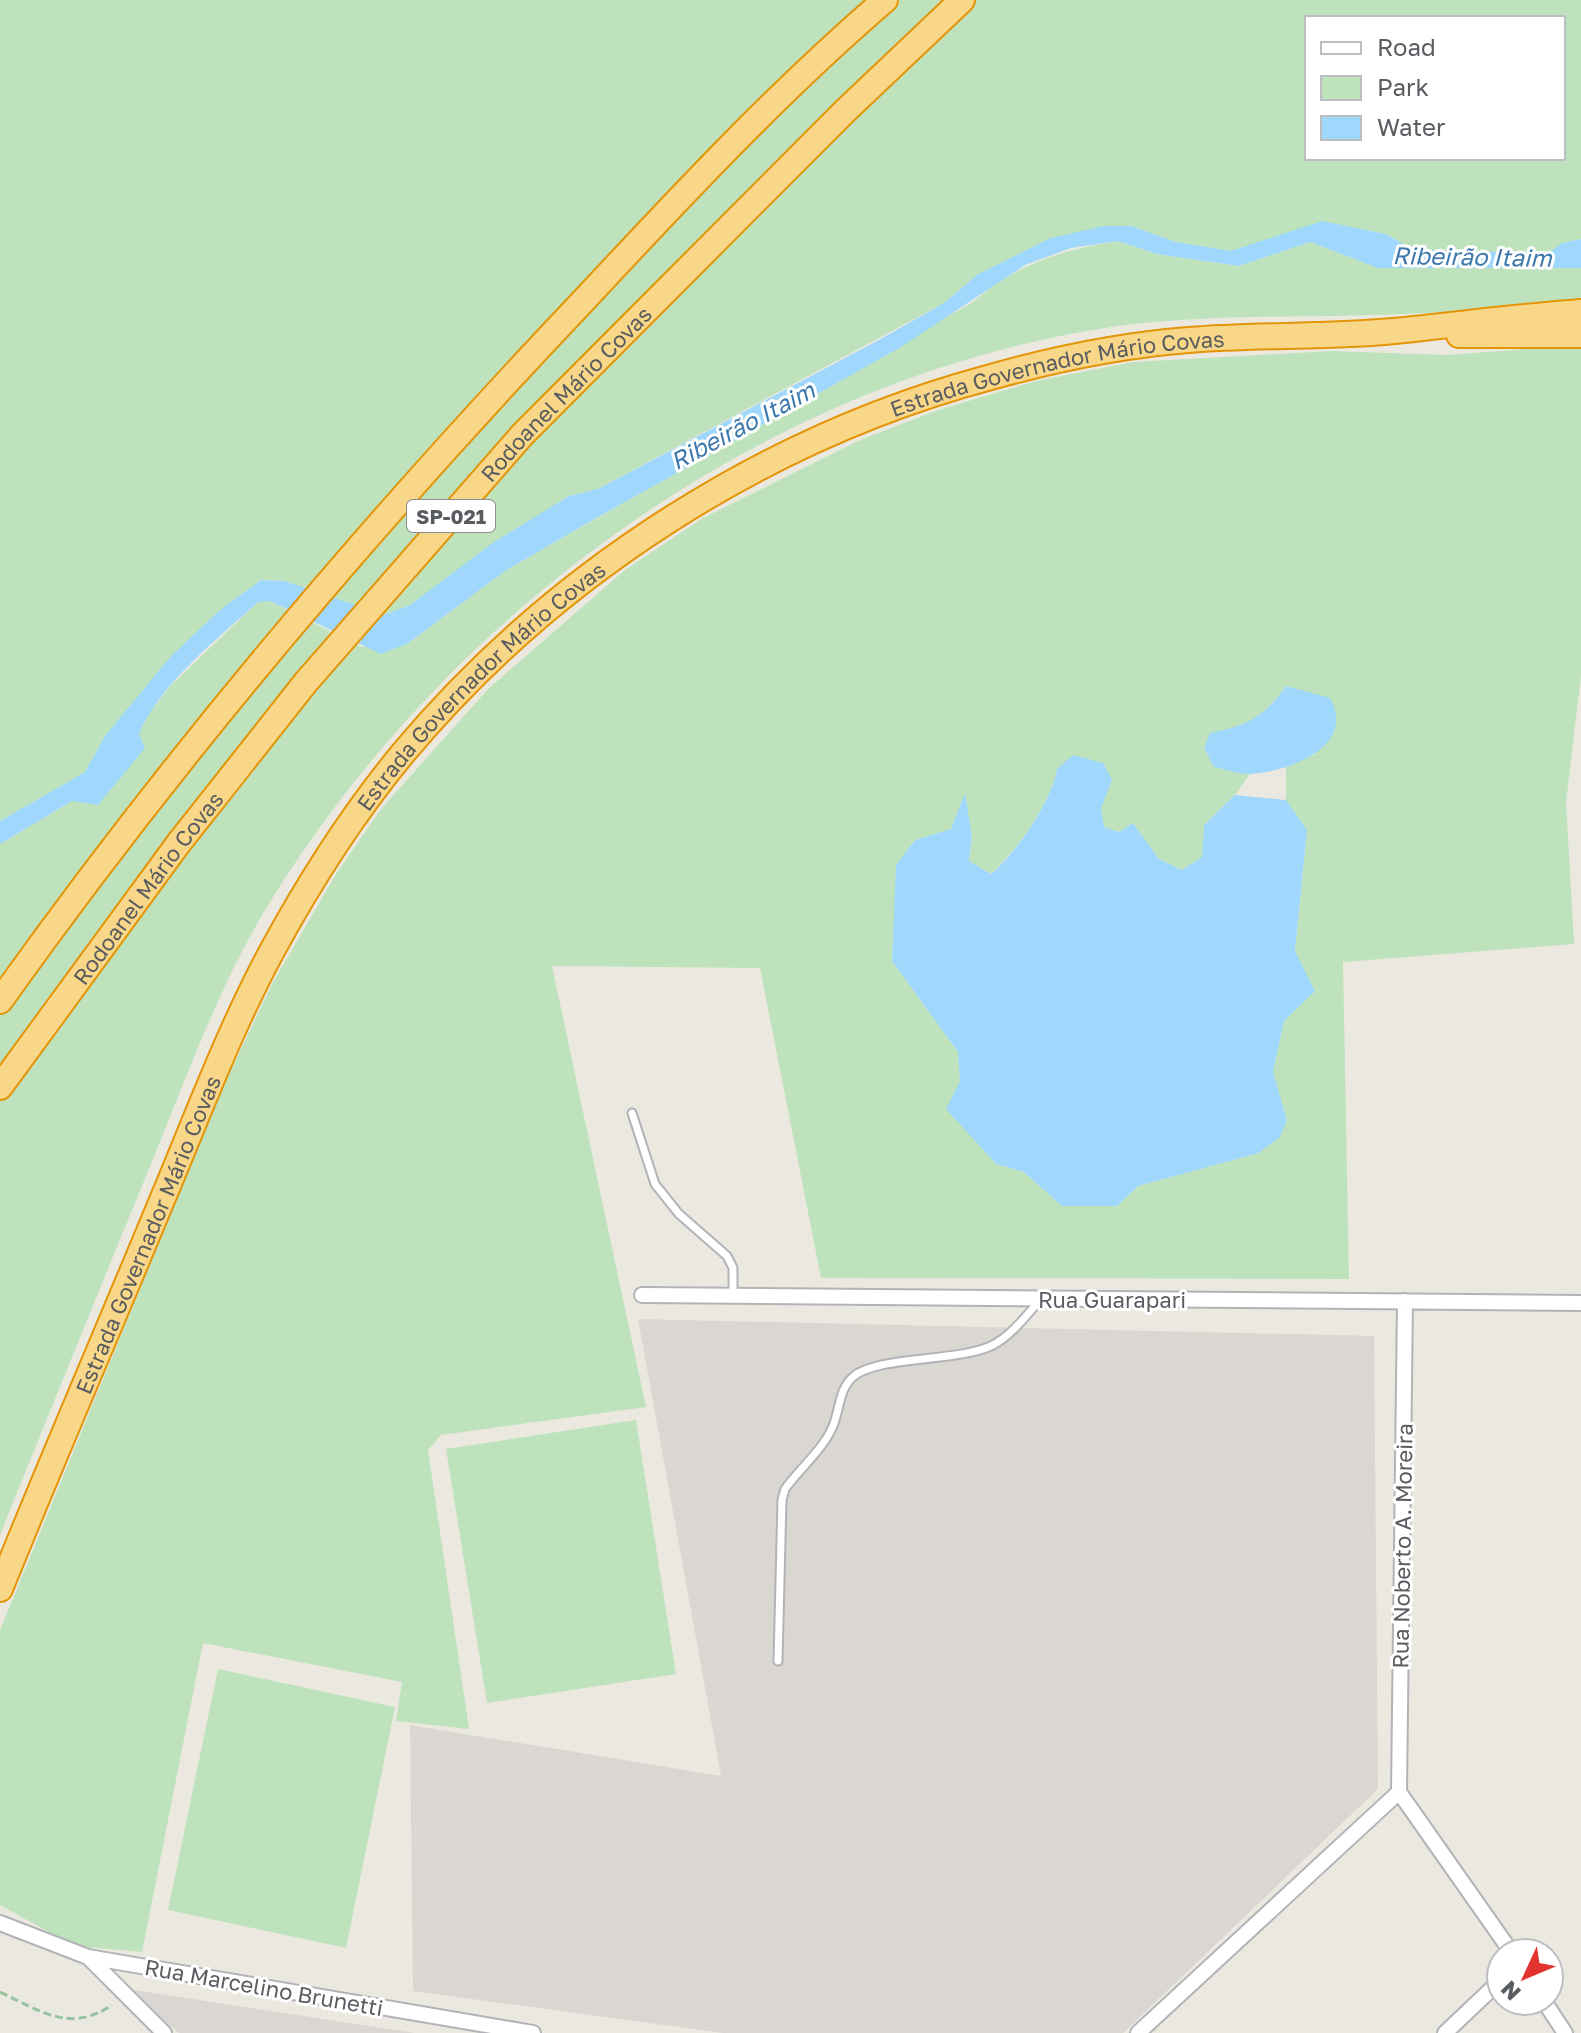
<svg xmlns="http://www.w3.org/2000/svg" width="1581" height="2033" font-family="'Golos Text',sans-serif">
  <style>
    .industrial { fill: #dad7d2 }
    .green { fill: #bee3bc; fill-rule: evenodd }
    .water { fill: #9fd8fc }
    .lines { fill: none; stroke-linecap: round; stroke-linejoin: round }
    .lane-casing { stroke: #b1b3b7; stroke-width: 11 }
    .street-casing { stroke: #b1b3b7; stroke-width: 18 }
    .highway-casing { stroke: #e49407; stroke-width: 28 }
    .path { stroke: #96c3a0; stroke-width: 3; stroke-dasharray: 8 4; stroke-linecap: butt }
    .lane { stroke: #fff; stroke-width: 7 }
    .street { stroke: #fff; stroke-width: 14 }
    .highway { stroke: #f9d789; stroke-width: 24 }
    .labels { text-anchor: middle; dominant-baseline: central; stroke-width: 6; stroke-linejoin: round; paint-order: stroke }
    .shield { fill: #fff; stroke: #8b8d90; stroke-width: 2 }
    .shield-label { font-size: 20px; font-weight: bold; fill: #595c60 }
    .street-label { font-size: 22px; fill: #595c60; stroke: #fff }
    .water-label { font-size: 24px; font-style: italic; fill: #3e79ad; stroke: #fff }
  </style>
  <rect width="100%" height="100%" fill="#ebe8e0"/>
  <!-- industrial -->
  <path class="industrial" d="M638,1319L1374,1336L1378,1789L1123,2033H723L413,1991L410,1725L721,1776Z
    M127,1989L415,2033H179Z"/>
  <!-- green -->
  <path class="green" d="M0,0H1581V239L1562,243L1548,253L1414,250L1386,234L1322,222L1231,251L1176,242L1131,226L977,275L944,303L598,489L569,496L410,605L384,616L285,581L260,580L105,736L85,772L0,821ZM1307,18H1563V158H1307Z
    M1118,241L1157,254L1239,266L1310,242L1378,268H1581V305C1500,310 1419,314 1337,316C1260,317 1181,316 1105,328C763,382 450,610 270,902C222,979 189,1071 155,1154C103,1281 51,1408 0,1535V844L72,801L139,734L146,717L171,685L258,602L270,601L361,647L407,644L505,571L973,302C1016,264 1062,250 1118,241Z
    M1539,348H1581V676L1566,802L1574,944L1343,962L1349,1279L821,1278L760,968L552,966L646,1407L441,1435L428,1450L469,1729L396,1721L402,1682L203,1643L142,1952L74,1946L0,1905V1630L226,1080L272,984L336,874L381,809L489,688L625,570L703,518L860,440L938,410L1036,381L1133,362L1331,351L1448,355ZM1286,686L1316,754L1286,765V800L1307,830L1295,952L1315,991L1284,1021L1273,1072L1287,1120L1259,1153L1138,1186L1117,1206H1062L1024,1172L996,1164L960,1081L958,1052L892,961L897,865L915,840L951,829L965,794L972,837L969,862L990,874C1016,853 1052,801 1057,769L1101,808L1104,827L1119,832L1133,823L1159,859L1182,870L1202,857L1204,825L1235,795L1250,774L1214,766L1210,734C1247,726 1265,716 1286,686Z
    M636,1420L676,1674L487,1703L446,1449Z
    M218,1669L395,1707L346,1948L168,1910Z"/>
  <!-- water -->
  <path class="water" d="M1322,221L1386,234L1414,250L1548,253L1562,243L1581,239V268H1378L1310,242L1239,266L1157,254L1118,241L1071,248L1025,265L901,347L593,520L505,571L407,644L381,654L270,601L258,602C216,641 162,681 139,734L145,748L98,805L72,801L0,844V821L85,772L105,736L171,656L220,610L261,580L285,581L384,615L410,605L494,542L569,496L598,489L879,340L944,303L977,275L1051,238L1104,226H1131L1176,242L1231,251Z
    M1286,686L1330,698C1357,746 1291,771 1251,774C1240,775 1225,769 1214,767L1204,748L1210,733C1247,726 1265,716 1286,686Z
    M1073,755L1103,763L1112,780L1101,808L1104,827L1119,832L1133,823L1159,859L1182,870L1202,857L1204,825L1235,795L1286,800L1307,830L1295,951L1315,991L1284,1021L1273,1072L1287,1120L1280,1137L1259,1153L1138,1186L1117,1206H1062L1024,1172L996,1164L946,1109L960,1081L958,1052L892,961L896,865L915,840L951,829L965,793L972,837L969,861L991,874C1016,853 1052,801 1057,769Z"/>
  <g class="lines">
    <!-- lane casing -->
    <g class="lane-casing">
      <path id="lane" d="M632,1113L655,1184L679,1214L727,1256L733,1268V1296
        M778,1661L782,1500L785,1489C800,1468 823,1450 833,1426C840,1409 839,1388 854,1376C879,1356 955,1362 991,1346C1011,1336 1026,1316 1040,1300"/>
    </g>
    <!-- street casing -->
    <g class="street-casing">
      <path id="street" d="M642,1295L1581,1303
        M1399,1792L1405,1301
        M1399,1792L1512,1953
        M0,1923L88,1957L533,2033
        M88,1957L164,2033
        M1544,2001L1565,2033
        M1138,2033L1399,1792
        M1445,2033L1501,1980"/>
    </g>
    <!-- highway casing -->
    <g class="highway-casing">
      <g id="highway">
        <path d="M1459,335H1581"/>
        <path d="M0,1001C178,751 374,521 585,299C681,196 778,92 885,0"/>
        <path id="s1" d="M0,1087L178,844L306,682L522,435L845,111L962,0"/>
        <path id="s2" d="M0,1589C52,1460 107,1333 160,1205C196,1120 229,1030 273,949C310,881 355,811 404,752C554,573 766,437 991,377C1055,359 1123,345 1189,340C1264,334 1339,338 1414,329C1470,323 1525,316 1581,312"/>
      </g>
    </g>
    <!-- path -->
    <path class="path" d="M0,1992C42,2012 71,2033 112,2005"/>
    <!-- lane -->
    <use href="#lane" class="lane"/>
    <!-- street -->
    <use href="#street" class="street"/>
    <!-- highway -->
    <use href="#highway" class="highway"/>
  </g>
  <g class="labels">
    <!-- shield labels -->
    <rect class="shield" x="407" y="500" width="88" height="32" rx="6"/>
    <g class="shield-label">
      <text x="451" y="516">SP-021</text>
    </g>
    <!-- street labels -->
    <g class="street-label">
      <text stroke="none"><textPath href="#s2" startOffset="1706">Estrada Governador Mário Covas</textPath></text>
      <text stroke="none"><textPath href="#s1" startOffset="896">Rodoanel Mário Covas</textPath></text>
      <text stroke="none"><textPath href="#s2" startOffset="1034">Estrada Governador Mário Covas</textPath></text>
      <text stroke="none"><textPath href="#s1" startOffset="248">Rodoanel Mário Covas</textPath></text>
      <text stroke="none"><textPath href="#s2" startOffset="384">Estrada Governador Mário Covas</textPath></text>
      <text x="1112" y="1299">Rua Guarapari</text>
      <text transform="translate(1402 1546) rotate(-89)">Rua Noberto A. Moreira</text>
      <text transform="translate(264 1987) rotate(10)">Rua Marcelino Brunetti</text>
    </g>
    <!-- water labels -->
    <g class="water-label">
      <text transform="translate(1472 256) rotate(1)">Ribeirão Itaim</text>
      <text transform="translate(742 425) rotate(-28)">Ribeirão Itaim</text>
    </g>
  </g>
  <!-- legend -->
  <rect x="1305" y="16" width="260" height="144" fill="#ffffff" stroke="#bdbebf" stroke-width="2"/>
  <rect x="1321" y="42" width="40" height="12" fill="#ffffff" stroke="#bdbebf" stroke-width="2"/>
  <text x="1377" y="56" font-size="24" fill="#595c60">Road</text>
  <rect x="1321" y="76" width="40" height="24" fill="#bee3bc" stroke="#bdbebf" stroke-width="2"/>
  <text x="1377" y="96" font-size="24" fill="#595c60">Park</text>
  <rect x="1321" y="116" width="40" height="24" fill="#9fd8fc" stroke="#bdbebf" stroke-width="2"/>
  <text x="1377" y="136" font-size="24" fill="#595c60">Water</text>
  <!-- north arrow -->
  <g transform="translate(1525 1977) rotate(226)"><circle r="38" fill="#ffffff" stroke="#bdbebf" stroke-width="2"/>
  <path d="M0-6L14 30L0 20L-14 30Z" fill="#e3332e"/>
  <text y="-12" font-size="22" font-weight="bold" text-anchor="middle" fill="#595c60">N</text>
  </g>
</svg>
